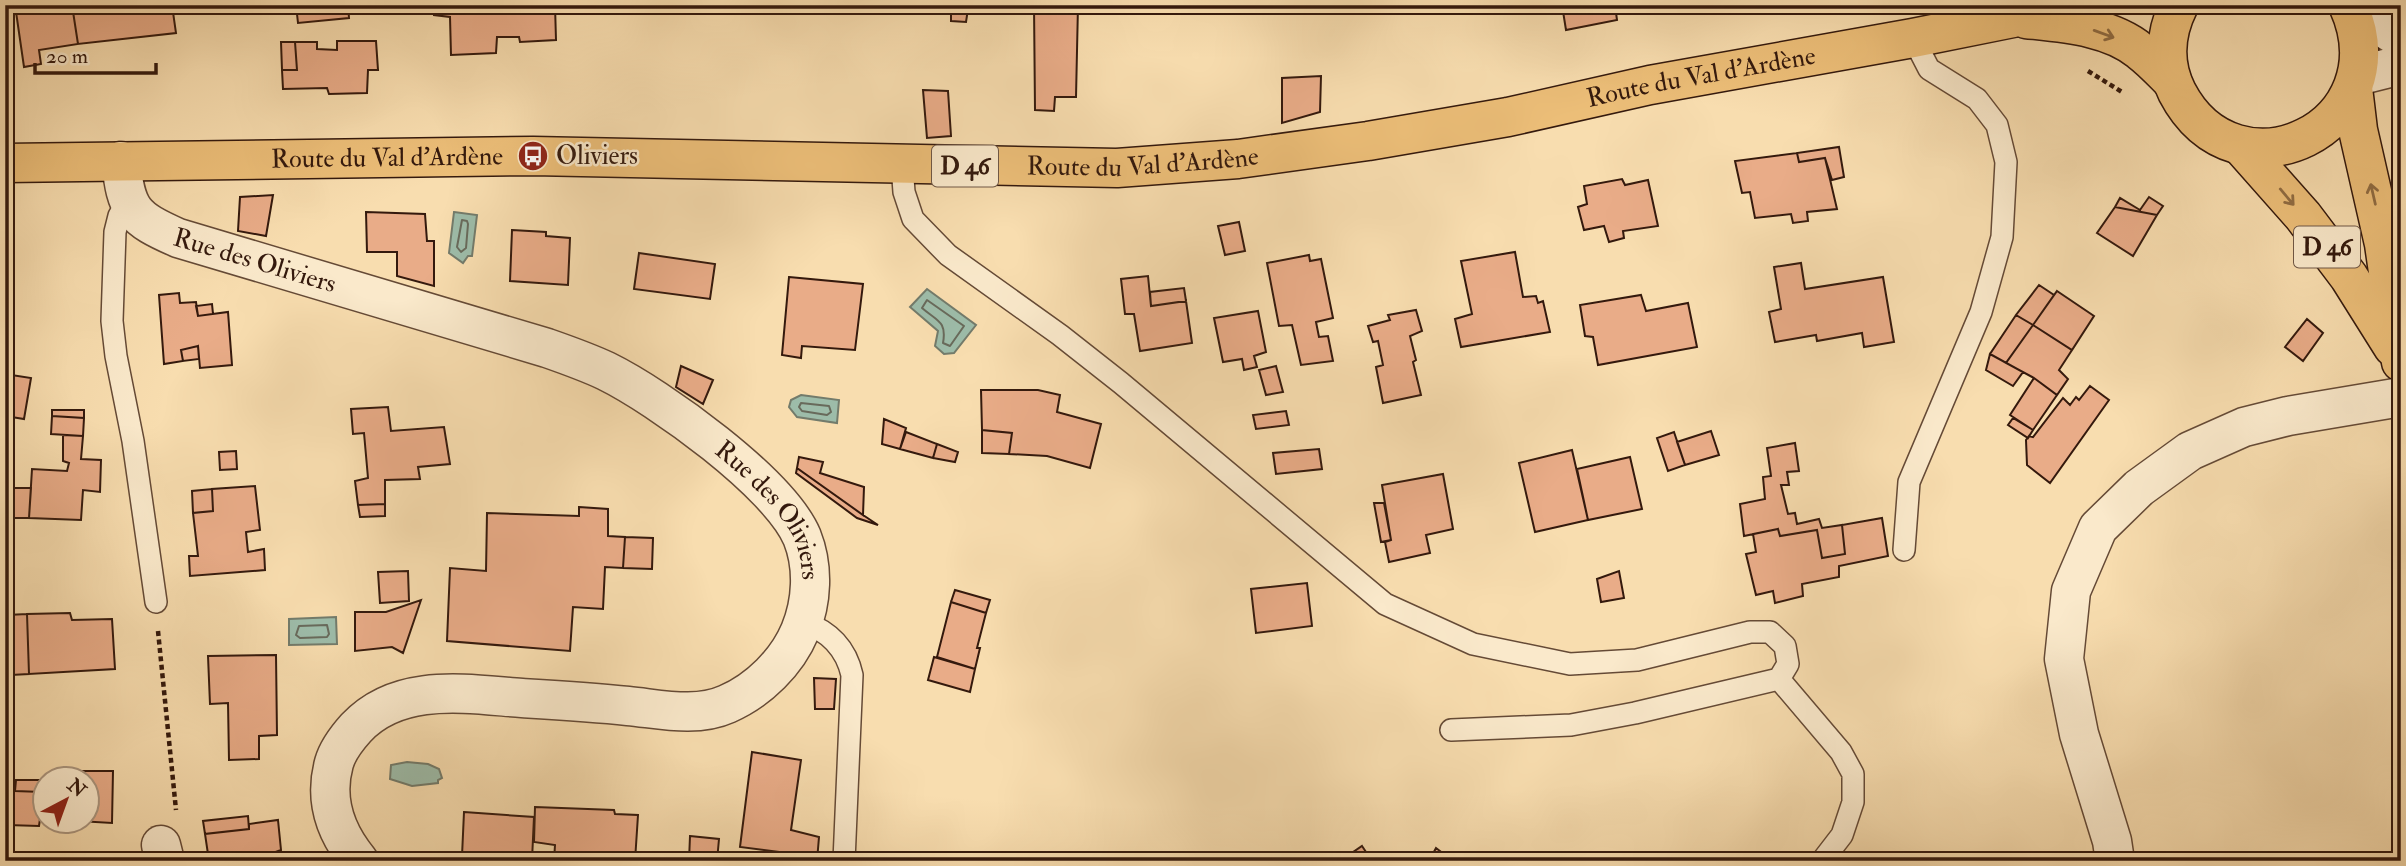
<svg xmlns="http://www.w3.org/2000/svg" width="2406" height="866" font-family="'IM FELL Double Pica',serif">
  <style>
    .water { fill: #9dbca9; stroke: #737b6b; stroke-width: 2 }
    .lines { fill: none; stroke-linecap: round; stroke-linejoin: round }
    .shore { stroke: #686a5b; stroke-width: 2 }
    .building { fill: #e9ac88; stroke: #34190d; stroke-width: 2 }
    .lane-casing { stroke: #654a36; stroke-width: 24 }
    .street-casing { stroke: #654a36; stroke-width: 41 }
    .primary-casing { stroke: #34190d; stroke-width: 41 }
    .path { stroke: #34190d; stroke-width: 4.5; stroke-dasharray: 5 3.5; stroke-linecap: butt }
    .lane { stroke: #fae9cb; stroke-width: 21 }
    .street { stroke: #fae9cb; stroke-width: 38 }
    .primary { stroke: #ecbe78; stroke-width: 38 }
    .oneway { stroke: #906c42 }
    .labels { text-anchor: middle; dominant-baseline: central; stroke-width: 5; stroke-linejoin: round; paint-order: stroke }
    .shield { fill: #fae9cb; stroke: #6f5746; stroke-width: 2 }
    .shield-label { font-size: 24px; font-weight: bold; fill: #34190d }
    .street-label { font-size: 26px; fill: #34190d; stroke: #fae9cb }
    .poi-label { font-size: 26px; fill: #34190d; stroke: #fae9cb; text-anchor: start }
  </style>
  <rect width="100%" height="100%" fill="#f8ddaf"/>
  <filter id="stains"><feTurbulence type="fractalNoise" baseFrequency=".00286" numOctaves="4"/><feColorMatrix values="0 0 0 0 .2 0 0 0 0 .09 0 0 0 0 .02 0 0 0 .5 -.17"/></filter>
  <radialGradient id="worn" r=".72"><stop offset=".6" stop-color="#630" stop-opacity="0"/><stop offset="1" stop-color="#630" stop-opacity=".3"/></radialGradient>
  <!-- water -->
  <path class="water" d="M454,212L477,215L472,256H468L463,263L449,253Z
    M927,289L976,325L954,353L944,354L935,346L938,331L910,307Z
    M801,395L839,400L837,423L797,417L789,407L791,400Z
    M336,617L337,644L289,645V619Z
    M407,762L428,764L439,769L442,778L438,780V783L412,786L390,779L391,765Z"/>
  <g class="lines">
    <!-- shore -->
    <path class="shore" d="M462,220L467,221L468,224L466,248L461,252L457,247Z
      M927,300L964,326L950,346L943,343C947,321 937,321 922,308Z
      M801,403L829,406L831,412L827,415L802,411L799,407Z
      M327,625L329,634L327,637L300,638L296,635L299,626Z"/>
  </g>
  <!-- building -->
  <path class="building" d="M15,5H72L78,44L39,50L41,64L24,67Z
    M72,5H172L176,33L78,44Z
    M296,5H348L349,18L298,23Z
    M434,5H555L556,40L520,42L519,37H497L496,53L451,55L450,17L434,15Z
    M951,5H989V10L968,9L966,22L951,21Z
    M1034,5H1078L1076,97H1055L1054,111L1035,110Z
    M1562,5H1615L1617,20L1566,30Z
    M337,41H376L378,70H368L367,93L329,94L327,88L283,89L282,70H297L295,42H317V49L337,50Z
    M281,42H295L297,70H282Z
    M1321,76L1320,112L1282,123V78Z
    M923,90L948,91L951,136L927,138Z
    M1839,147L1844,177L1832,180L1825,158L1799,162L1797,153Z
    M1797,153L1799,162L1825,158L1837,209L1807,212L1808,221L1793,223L1791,214L1755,218L1750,192L1742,193L1735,161Z
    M1622,179L1625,185L1648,180L1658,226L1623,231L1624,238L1609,242L1604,226L1584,230L1578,207L1587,204L1584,186Z
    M273,195L266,236L238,231L240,197Z
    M2149,197L2163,206L2157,215L2115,207L2120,198L2140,210Z
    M2115,207L2157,215L2133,256L2097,233Z
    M366,212L425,214L427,241H434V286L397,276V252H367Z
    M1239,222L1245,251L1225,255L1218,226Z
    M512,230L546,232V236L570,238L568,285L510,281Z
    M1515,252L1523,297L1536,296L1538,303L1543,301L1550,332L1461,347L1455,319L1472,314L1461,261Z
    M639,253L715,264L710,299L634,289Z
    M1309,255L1310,261L1321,259L1333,318L1316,322L1319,337L1328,336L1333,361L1301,365L1292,325L1279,326L1267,263Z
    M1801,263L1805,289L1883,277L1894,342L1864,347L1862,333L1817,341L1816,335L1775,342L1769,312L1781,309L1774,267Z
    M1148,276L1151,306L1186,301L1192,343L1140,351L1134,314H1125L1121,279Z
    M789,277L863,284L855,350L802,346L801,358L782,355Z
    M2039,285L2054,295L2033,325L2016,315Z
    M1184,288L1186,301L1151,306L1150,292Z
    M2057,291L2094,316L2072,350L2033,325Z
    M179,293L180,303L196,302L198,316L228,312L232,365L200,368L198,346L181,350L183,361L164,364L159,295Z
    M1641,295L1646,311L1688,303L1697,347L1598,365L1593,337L1585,336L1580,305Z
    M212,304L213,314L198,316L196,306Z
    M1416,310L1422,331L1410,336L1416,360L1413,362L1421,395L1383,403L1376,367L1383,365L1378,341L1373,342L1368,326L1390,320L1388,315Z
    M1258,311L1266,352L1254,356L1257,367L1244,370L1242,359L1223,362L1214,318Z
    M2016,315L2033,325L2006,363L1990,354Z
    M2307,319L2323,333L2303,361L2285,347Z
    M2033,325L2072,350L2059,370L2068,379L2057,395L2034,378L2006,363Z
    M198,346L199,359L183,361L181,350Z
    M1990,354L2023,372L2013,386L1986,370Z
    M681,366L713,380L703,404L676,387Z
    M1276,366L1283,392L1266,395L1259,370Z
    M5,374L31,378L24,419L5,416Z
    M2034,378L2057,395L2033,430L2010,415Z
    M2090,386L2109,400L2050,483L2027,465L2026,440L2029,436L2033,437L2063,398L2070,405L2076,397L2079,400Z
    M981,390H1038L1060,395L1057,412L1101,424L1090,468L1047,456L1009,454L1012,433L982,430Z
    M388,407L391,431L444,427L450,464L418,467L420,479L385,480V504L358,505L355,481L368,478L364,433L353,434L351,409Z
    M52,410H84V418L52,416Z
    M1286,411L1289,425L1256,429L1253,415Z
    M52,416L84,418L83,436L51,434Z
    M2013,418L2033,430L2028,438L2008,425Z
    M884,419L906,428L900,449L882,444Z
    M982,430L1012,433L1009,454L982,453Z
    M1711,431L1719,455L1685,465L1677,442Z
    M906,432L937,444L933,458L900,449Z
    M1674,432L1685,465L1668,471L1657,438Z
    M63,435L83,436L81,459L101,460L100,492L83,490L81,520L29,518L32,469L67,471L69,463L63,461Z
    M1795,443L1799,471L1787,472L1789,485H1781L1788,514L1795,513L1797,524L1819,519L1822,528L1842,525L1845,554L1822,558L1817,530L1780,536L1778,529L1744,536L1740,504L1765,499L1763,477L1771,476L1767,448Z
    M937,444L958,452L955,462L933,458Z
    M1319,449L1322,469L1276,474L1273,453Z
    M1572,450L1588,520L1535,532L1519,463Z
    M236,451L237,469L220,470L219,452Z
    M799,457L823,462L820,473L864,487L863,515L797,468Z
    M1630,457L1642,509L1588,520L1577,469Z
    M797,468L863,515L878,525L857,518L796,473Z
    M1443,474L1453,529L1426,535L1430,553L1389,562L1385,542L1391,540L1382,485Z
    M255,486L260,530L246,532L248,552L264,549L265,570L190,576L189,556H198L193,513L213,511L212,489Z
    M5,488H31L29,518H14L12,521H5Z
    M212,489L213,511L193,513L192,491Z
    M1374,503H1384L1391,540L1381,542Z
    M385,504V516L360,517L358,505Z
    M579,507L608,509V536L625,537L623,568L605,567L603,609L573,607L570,651L447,641L450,568L486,571L487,513L579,516Z
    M1882,518L1888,556L1839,566V577L1802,584L1803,596L1775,603L1773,591L1756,595L1746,554L1756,552L1753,534L1778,529L1780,536L1817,530L1822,558L1845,554L1842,525Z
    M625,537L653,538L652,569L623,568Z
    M408,571L409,601L380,603L378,572Z
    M1619,571L1624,598L1601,602L1597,579Z
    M1307,583L1312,626L1256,633L1251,589Z
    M955,590L990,600L986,613L951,602Z
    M421,600L403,653L392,647L355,651V612H386Z
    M951,602L986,613L977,648H980L975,669L937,657Z
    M70,613L72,620L112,619L115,669L29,674L27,614Z
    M27,614L29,674L11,675L7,615Z
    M276,655L277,735L259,736V759L229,760L228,703L210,704L208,656Z
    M934,657L975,669L970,692L928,680Z
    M814,678L836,679L834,709H815Z
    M752,752L801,760L791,830L819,837L817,861H787L788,853L740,847Z
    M78,771H113L112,823L78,821L88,820V778H75Z
    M5,780H16L15,791L42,792V780H46V813L41,812L39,826L7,825L5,831Z
    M16,780H42V792L15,791Z
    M535,807L614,810L615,814L638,815L635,861H554L555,845L534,842Z
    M464,812L534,817L532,860L462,856Z
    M248,816L249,829L205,834L203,821Z
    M278,820L281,850L273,853L274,861H209L205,834L249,829V824Z
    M690,836L719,839L717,861H689Z
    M1362,846L1372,861H1340Z
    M1436,848L1453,861H1429Z"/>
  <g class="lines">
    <!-- lane casing -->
    <g class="lane-casing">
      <path id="lane" d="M902,165L904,192L913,219L948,255L1060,335L1121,383L1385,604L1473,644L1570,664L1637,660L1750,632H1770L1785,646L1788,664L1779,679L1635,713L1571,725L1451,730
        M128,201L119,216L115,232L112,321L116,356L133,441L156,602
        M1904,550L1909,482L1981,312L2002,237L2006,162L1997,125L1977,99L1929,69L1913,38
        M803,622C829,631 846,648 852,675L844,861
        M1779,679L1841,752L1853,774V802L1842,835L1822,861"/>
    </g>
    <!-- street casing -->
    <g class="street-casing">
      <g id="street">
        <path d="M2349,6L2401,39"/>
        <path d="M2357,76L2401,65"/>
        <path id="s1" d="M121,161C126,211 133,218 178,238L547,348C567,355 587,362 606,371C659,397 779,483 802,537C814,567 812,602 800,631C787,662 759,690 727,704C696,718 660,709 628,706C593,702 557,700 522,698C466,694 399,682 356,728C347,738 338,749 334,763C324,799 335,832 359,861"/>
        <path d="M161,845L165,861"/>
        <path d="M2115,861L2112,841L2079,734L2064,659L2071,591L2098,528L2139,488L2190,451L2244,427L2288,416L2401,397"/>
      </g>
    </g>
    <!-- primary casing -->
    <g class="primary-casing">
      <g id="primary">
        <path d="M2179,5C2165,33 2163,64 2177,92C2237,207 2403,127 2348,5"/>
        <path d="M2026,19C2063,23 2110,26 2140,51C2152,60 2162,71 2172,81"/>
        <path d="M2353,88L2358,130L2384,244L2401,362"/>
        <path d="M2241,146L2303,216L2349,277L2393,347"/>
        <path id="s2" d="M5,163L533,156L1117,168L1238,159L1368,141L1508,117L1650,85L1913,38L2013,18L2059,5"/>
      </g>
    </g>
    <!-- path -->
    <path class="path" d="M2088,71L2122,92
      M158,631L176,810"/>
    <!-- lane -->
    <use href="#lane" class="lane"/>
    <!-- street -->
    <use href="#street" class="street"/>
    <!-- primary -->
    <use href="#primary" class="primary"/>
  </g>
  <!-- one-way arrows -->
  <defs><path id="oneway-shaft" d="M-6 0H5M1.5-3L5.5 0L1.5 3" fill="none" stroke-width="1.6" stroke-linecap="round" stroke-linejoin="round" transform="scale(1.75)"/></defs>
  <g class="oneway">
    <use href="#oneway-shaft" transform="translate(2104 34) rotate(20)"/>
    <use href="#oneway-shaft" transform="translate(2373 194) rotate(-103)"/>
    <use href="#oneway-shaft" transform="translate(2287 197) rotate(50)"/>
  </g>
  <!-- icons -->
  <defs>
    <g id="bus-disc" transform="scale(1.575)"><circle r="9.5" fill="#8f2418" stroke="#fae9cb"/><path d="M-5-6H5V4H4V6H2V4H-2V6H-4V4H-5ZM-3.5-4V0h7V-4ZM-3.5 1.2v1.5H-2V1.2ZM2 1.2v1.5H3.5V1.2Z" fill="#fff"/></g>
  </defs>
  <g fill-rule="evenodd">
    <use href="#bus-disc" x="533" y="156"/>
  </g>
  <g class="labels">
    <!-- shield labels -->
    <g class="shield">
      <rect x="932" y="145.5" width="66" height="41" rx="5"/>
      <rect x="2294" y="226.5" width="66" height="41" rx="5"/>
    </g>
    <g class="shield-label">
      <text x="965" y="166">D 46</text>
      <text x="2327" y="247">D 46</text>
    </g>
    <!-- street labels -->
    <g class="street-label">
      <text stroke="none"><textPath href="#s2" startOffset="1704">Route du Val d'Ardène</textPath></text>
      <text stroke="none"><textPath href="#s2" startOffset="382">Route du Val d'Ardène</textPath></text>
      <text stroke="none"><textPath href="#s2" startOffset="1138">Route du Val d'Ardène</textPath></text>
      <text stroke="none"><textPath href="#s1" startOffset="184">Rue des Oliviers</textPath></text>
      <text stroke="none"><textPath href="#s1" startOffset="772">Rue des Oliviers</textPath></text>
    </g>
    <!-- poi labels -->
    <g class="poi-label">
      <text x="556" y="156">Oliviers</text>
    </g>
  </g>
  <!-- margin -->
  <rect width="2406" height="866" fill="none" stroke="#f8ddaf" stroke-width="28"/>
  <rect x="7" y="7" width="2392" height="852" fill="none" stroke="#34190d" stroke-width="3.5"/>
  <rect x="14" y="14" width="2378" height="838" fill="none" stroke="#34190d" stroke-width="2"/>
  <!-- north arrow -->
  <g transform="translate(66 800) rotate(41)"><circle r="33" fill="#fae9cb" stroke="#ab967f" stroke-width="2"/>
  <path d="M0-5L12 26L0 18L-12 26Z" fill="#8f2418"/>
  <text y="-10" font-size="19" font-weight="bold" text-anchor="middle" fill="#34190d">N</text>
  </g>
  <!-- scale -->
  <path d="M35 63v10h121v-10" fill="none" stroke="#34190d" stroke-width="3.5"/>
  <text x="46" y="63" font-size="21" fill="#34190d" stroke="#fae9cb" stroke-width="5" paint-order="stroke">20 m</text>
  <rect width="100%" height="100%" filter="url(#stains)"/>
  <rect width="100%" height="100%" fill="url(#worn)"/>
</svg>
